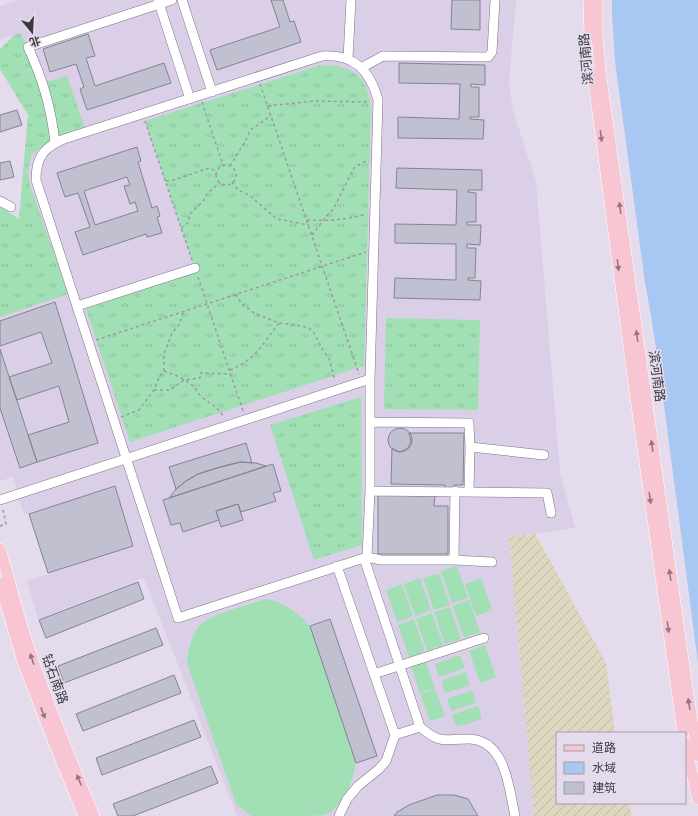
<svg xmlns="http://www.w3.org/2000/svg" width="698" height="816" font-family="'Fira Sans Condensed','Noto Sans SC',sans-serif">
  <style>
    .built { fill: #dacfe6 }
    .industrial { fill: url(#industrial-furrows) }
    .grass { fill: url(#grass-tufts) }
    .garden { fill: #a1e0b5 }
    .water { fill: #a9c7f3 }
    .building { fill: #c1c0d0; stroke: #848392; fill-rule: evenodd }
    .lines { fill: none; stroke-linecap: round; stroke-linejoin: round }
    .minor-casing { stroke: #7b7483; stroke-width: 10 }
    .major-casing { stroke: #fff; stroke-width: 12 }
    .path { stroke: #9d97a3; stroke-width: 1.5; stroke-dasharray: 3 3; stroke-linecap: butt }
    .minor { stroke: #fff; stroke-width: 9 }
    .major { stroke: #f8c5d3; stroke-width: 11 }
    .oneway { fill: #917882 }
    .labels { text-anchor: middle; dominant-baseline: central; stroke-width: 3; stroke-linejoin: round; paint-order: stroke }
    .street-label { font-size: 13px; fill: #3c393f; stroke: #e4dced }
  </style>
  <defs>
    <pattern id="industrial-furrows" width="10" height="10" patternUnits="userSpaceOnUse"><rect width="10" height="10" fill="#dfd6c0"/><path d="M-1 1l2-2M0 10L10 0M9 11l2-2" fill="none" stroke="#c0b8a6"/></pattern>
    <pattern id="grass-tufts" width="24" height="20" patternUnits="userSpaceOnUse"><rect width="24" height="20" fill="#a1e0b5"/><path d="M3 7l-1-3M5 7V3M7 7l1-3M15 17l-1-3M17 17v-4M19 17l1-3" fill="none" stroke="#8cc19d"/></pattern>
  </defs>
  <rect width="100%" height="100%" fill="#e4dced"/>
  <!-- built -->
  <path class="built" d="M20,0H516L509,82L513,111L536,181L560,472L575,528L509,537L534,816H237L144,578L38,619L27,581L133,546L115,486L24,515L13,477L0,481V207L19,219L28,115L0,69V49L14,35L0,39V6Z"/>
  <!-- industrial -->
  <path class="industrial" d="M535,533L606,663L615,733H557V803H629L632,816H534L509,537Z"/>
  <!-- grass -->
  <path class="grass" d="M20,33L28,47L43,83L67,76L85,128C61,134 50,140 31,155L28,172L30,185L68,294L0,317V207L19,219L28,115L0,69V49L15,35Z
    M336,65C362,74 366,79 371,107L364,366L130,442L86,309L196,272L145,121L318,66Z
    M386,318L480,320L478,410L384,409Z
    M361,397L362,545L314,560L270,425Z"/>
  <!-- garden -->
  <path class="garden" d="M457,566L468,598L452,603L441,571Z
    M439,573L450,605L434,610L423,578Z
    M420,578L431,610L415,616L404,584Z
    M481,578L492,610L476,616L465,584Z
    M402,584L413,616L397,622L386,590Z
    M267,599C284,602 298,613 310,626L356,763C352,782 345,805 325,815C320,816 262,816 251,816L236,804L187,663C188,651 191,637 198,627C207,615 251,604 267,599Z
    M469,600L480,632L464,638L453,606Z
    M450,607L461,639L445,644L434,612Z
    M432,613L443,645L427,651L416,619Z
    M414,619L425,651L409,657L398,625Z
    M485,645L496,677L480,683L469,651Z
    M460,655L465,668L439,677L435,664Z
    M425,661L435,688L420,693L411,666Z
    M466,672L470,685L445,693L441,681Z
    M435,689L445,716L430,721L420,694Z
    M472,690L476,703L451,711L447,699Z
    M478,706L482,719L457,727L452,715Z"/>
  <!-- water -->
  <path class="water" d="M612,0H698V663L659,367L650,310L645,283L615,61L612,15Z"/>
  <!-- building -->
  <path class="building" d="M271,0H283L290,22L294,21L301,42L217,70L210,50L280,27Z
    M452,0H480V30L451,29Z
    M88,34L95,56L86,58L95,86L164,63L171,83L87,110L80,89L84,87L76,64L50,72L43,49Z
    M399,63L485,65V85L471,84V87H479V117H470V119L484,120L483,139L398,138V117L459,119L460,84L399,83Z
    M17,110L22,125L0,132V115Z
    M137,147L141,161L138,162L152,208L157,206L160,216L157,217L162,233L147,237L146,234L83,255L75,232L90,227L78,193L65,197L57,173ZM127,177L130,185L124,186L130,204L135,202L138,211L95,225L84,191Z
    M10,161L14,177L0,180V163Z
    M397,168L482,170V190H468V192L476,193V222H467V225H481L480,245L467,244V248H476L475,278H468V280L481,281L480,300L394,298L395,278L456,280V244L395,243V224L456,225L457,190L396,188Z
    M55,302L98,443L37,462L28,435L69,422L59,386L17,400L9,377L52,363L41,332L0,346V321Z
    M0,349L37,462L20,468L0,408Z
    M388 440a12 12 0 1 1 24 0a12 12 0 1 1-24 0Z
    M409,433H464L463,485H454V489H445V485L391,484L392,448L400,452L408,448L411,442Z
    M246,443L252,463L241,462L213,469L198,474L186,481L176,489L169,467Z
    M241,462L256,463L266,466L169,498L176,489L186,481L198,474L227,465Z
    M273,464L281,491L273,493L276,501L241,512L238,504L216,511L219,520L183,532L180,523L171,525L163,500Z
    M115,486L133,546L48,573L29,514Z
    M378,495L435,496L434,506H448V554H378Z
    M238,504L243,520L221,527L216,511Z
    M138,582L144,599L46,638L39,620Z
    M330,619L377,756L356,763L310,626Z
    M156,628L163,645L64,683L58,666Z
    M174,675L181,693L83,731L76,714Z
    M194,720L201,737L102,775L96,758Z
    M211,766L218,783L133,816H118L113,804Z
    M437,795H454L468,799L478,816H394L397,812L409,805Z"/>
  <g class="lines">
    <!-- minor casing -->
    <g class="minor-casing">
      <path id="minor" d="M158,0L190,99
        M182,0L212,92
        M322,56C354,54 370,70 378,100L370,379V491L367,557L178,618L36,180C36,157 44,147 64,139Z
        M348,59L351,0
        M361,68L383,56L488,57L492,52L495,0
        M55,143C51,107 43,80 28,47L172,0
        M0,201L11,207
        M77,306L195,268
        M370,422L469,423L470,447L469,491
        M470,447L544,455
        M370,491L547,493L551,513
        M0,500L370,379
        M367,557L381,560H454L492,562
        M364,558L420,727C442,745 443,739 468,739C506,739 509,789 515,816
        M454,560L455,491
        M337,566L395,735L386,761L379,769L358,786L347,799L339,816
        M374,674L484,638
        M395,735L420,727"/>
    </g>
    <!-- major casing -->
    <g class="major-casing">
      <path id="major" d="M589,0L590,35
        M597,0V37L601,78L689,702L698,756
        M593,74L633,377L683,733
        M0,549C10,582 18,616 29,649C48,705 71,761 94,816
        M0,583L23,662L55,745L84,816
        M685,743L698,799"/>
    </g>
    <!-- path -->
    <path class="path" d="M260,84L359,374
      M202,102L223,165
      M268,106L314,101L370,102
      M145,121L192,260
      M216 175a10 10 0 1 1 20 0a10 10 0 1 1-20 0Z
      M230,166L246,140L250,130L271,116
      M166,181L174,180L209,168L216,171
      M232,182L238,190L249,195L277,219L309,225
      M307,220C328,221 347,220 366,214
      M181,228L188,223L190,214L204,200L207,194L220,182
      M312,235L326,217L334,208L354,168L363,162L369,161
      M198,277L243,411
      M236,294L241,303L254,313L279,323L296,325L309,328L314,333L324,352L329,358L335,381
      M96,340L366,252
      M230,370C258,358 261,345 279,323
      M164,371C173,374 188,380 194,387C197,390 198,394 202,397C210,404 219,407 224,418
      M154,390H170L184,380L200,378V373L231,374
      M121,417L139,410L154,390L159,378L164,371V354L172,333L179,325L184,311
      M0,526L6,524L3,510"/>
    <!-- minor -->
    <use href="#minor" class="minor"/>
    <!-- major -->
    <use href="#major" class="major"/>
  </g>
  <!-- one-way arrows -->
  <defs><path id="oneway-solid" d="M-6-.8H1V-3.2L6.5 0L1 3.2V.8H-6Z"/></defs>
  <g class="oneway">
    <use href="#oneway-solid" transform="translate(601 136) rotate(83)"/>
    <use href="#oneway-solid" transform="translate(620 208) rotate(-98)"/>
    <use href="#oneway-solid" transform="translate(618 265) rotate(83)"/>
    <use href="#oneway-solid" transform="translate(637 336) rotate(-98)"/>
    <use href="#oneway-solid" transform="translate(652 446) rotate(-98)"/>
    <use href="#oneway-solid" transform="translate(650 498) rotate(82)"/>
    <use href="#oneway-solid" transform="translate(670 575) rotate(-98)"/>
    <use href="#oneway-solid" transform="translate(668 627) rotate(82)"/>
    <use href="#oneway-solid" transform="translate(32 659) rotate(-109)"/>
    <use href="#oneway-solid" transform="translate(689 704) rotate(-99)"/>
    <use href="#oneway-solid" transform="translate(43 713) rotate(69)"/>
    <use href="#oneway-solid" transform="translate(79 780) rotate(-112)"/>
  </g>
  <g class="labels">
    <!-- street labels -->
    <g class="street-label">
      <text transform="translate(586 59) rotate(-95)">滨河南路</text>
      <text transform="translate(657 376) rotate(82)">滨河南路</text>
      <text transform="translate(55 679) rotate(70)">钻石南路</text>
    </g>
  </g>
  <!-- legend -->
  <rect x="556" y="732" width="130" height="72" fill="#e4dced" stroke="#a19ba7"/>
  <rect x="564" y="745" width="20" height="6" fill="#f8c5d3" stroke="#a19ba7"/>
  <text x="592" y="752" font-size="12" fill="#3c393f">道路</text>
  <rect x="564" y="762" width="20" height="12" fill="#a9c7f3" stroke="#a19ba7"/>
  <text x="592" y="772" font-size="12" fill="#3c393f">水域</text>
  <rect x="564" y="782" width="20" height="12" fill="#c1c0d0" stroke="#a19ba7"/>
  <text x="592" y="792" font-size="12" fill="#3c393f">建筑</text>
  <!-- north arrow -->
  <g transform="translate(32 32) rotate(162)" stroke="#e4dced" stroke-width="3" paint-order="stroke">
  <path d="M0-3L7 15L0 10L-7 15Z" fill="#3c393f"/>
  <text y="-6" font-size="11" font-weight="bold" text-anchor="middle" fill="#3c393f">北</text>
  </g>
</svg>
